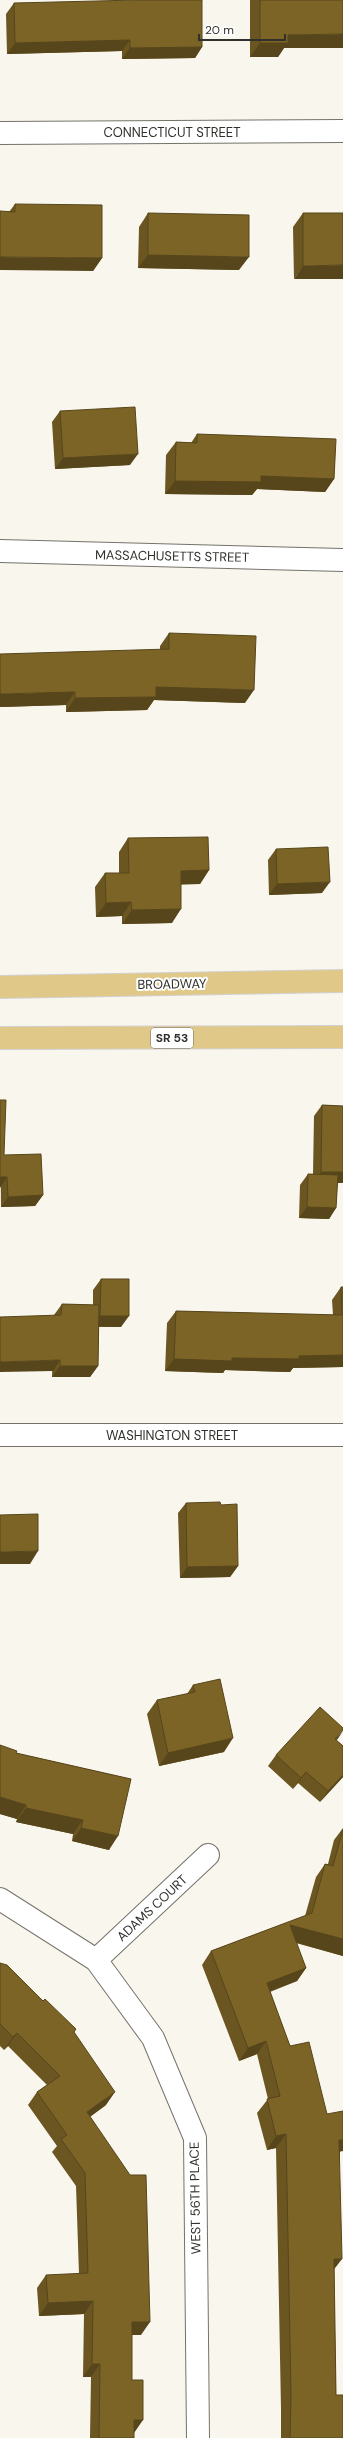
<svg xmlns="http://www.w3.org/2000/svg" width="343" height="2438" font-family="'DM Sans',sans-serif">
  <style>
    .lines { fill: none; stroke-linecap: round; stroke-linejoin: round }
    .street-casing { stroke: #75726b; stroke-width: 24 }
    .primary-casing { stroke: #d2d1d1; stroke-width: 24 }
    .street { stroke: #fff; stroke-width: 22 }
    .primary { stroke: #e0c889; stroke-width: 22 }
    .wall { fill: #6b5621 }
    .shaded-wall { fill: #57461b }
    .building { fill: #7c6426; stroke: #57461b }
    .labels { text-anchor: middle; dominant-baseline: central; stroke-width: 4; stroke-linejoin: round; paint-order: stroke }
    .shield { fill: #fff; stroke: #6f6e6c; stroke-width: 1 }
    .shield-label { font-size: 12px; font-weight: bold; fill: #31302d }
    .street-label { font-size: 13px; fill: #31302d; stroke: #fff }
  </style>
  <rect width="100%" height="100%" fill="#f9f6ee"/>
  <g class="lines">
    <!-- street casing -->
    <g class="street-casing">
      <path id="street" d="M0,133L343,131
        M0,551L343,560
        M0,1435H343
        M0,1899L96,1960L153,2038L195,2138L198,2438
        M96,1960L208,1855"/>
    </g>
    <!-- primary casing -->
    <g class="primary-casing">
      <path id="primary" d="M0,987L343,981
        M0,1038L343,1037"/>
    </g>
    <!-- street -->
    <use href="#street" class="street"/>
    <!-- primary -->
    <use href="#primary" class="primary"/>
  </g>
  <!-- wall -->
  <path class="wall" d="M250,0H343L284,48L278,57H250Z
    M14,3L202,47L195,58L122,59V51L7,54L6,14Z
    M15,204L102,258L93,271L9,212Z
    M148,213L239,270L138,268L139,227Z
    M303,213H343L294,279L293,227Z
    M60,411L130,465L55,469L52,422Z
    M197,434L334,479L325,492L257,489L252,495L165,494L166,455L176,442L191,443Z
    M169,633L245,703L154,700L147,710L66,712V705L0,707L160,650V646Z
    M128,838L209,870L200,884H181L172,923L122,924V916L96,917L95,887L105,873H119V852Z
    M276,849L322,893L269,895L268,860Z
    M0,1100L4,1155L43,1195L35,1206L1,1207Z
    M322,1105L343,1106V1183H337L336,1208L329,1219L299,1218L300,1185L308,1174H313L314,1116Z
    M101,1279L121,1327H99L98,1366L90,1377H52L54,1315L62,1304L93,1305V1290Z
    M341,1287H343V1367L293,1368L290,1372L225,1370L223,1373L165,1371L167,1323L176,1311L333,1315L332,1300Z
    M186,1503L238,1566L230,1577L180,1578L178,1513Z
    M193,1685L224,1752L159,1766L147,1714L157,1700L187,1694Z
    M336,1740L343,1746V1777L320,1802L298,1783L293,1789L268,1766L276,1755Z
    M0,1745L16,1753L131,1779L109,1850L72,1841L73,1834L16,1822L17,1819L0,1814Z
    M343,1828V1956L296,1943L306,1968L297,1981L270,1992L290,2046L327,2114L340,2152L334,2270L336,2395L343,2438H281V2409L276,2148L267,2150L257,2113L268,2099L257,2054L239,2061L202,1965L211,1951L305,1916L316,1877L325,1864H328L334,1840Z
    M0,1963L74,2032L106,2105L90,2117L141,2335H132V2380L134,2438H90L91,2377H83L84,2314L39,2316L37,2288L46,2275L79,2274L76,2186L52,2152L57,2146L28,2105L37,2092L47,2085L8,2046L4,2050L0,2046Z"/>
  <!-- shaded-wall -->
  <path class="shaded-wall" d="M343,34V48H284L278,57H250L260,43L288,35Z
    M130,40L122,51L7,54L15,43Z
    M202,47L195,58L122,59L130,48Z
    M148,255L249,257L239,270L138,268Z
    M0,257L102,258L93,271L0,270Z
    M343,265V279H294L303,266Z
    M138,454L130,465L55,469L63,458Z
    M261,476L334,479L325,492L257,489L252,495L165,494L175,481Z
    M156,687L254,690L245,703L154,700L147,710L66,712L75,698Z
    M75,692L66,705L0,707V694Z
    M209,870L200,884L171,885L181,871Z
    M330,882L322,893L269,895L277,884Z
    M131,902L122,916L96,917L106,903Z
    M181,909L172,923L122,924L132,910Z
    M321,1172H343V1183H313Z
    M0,1177H7L0,1188Z
    M43,1195L35,1206L1,1207L8,1197Z
    M307,1207L336,1208L329,1219L299,1218Z
    M100,1316H129L121,1327L92,1326Z
    M343,1355V1367L293,1368L290,1372L225,1370L223,1373L165,1371L174,1359L232,1358Z
    M60,1360L53,1371L0,1372V1362Z
    M60,1366H98L90,1377H52Z
    M38,1551L30,1564H0V1552Z
    M238,1566L230,1577L180,1578L187,1567Z
    M343,1731L337,1740L335,1739Z
    M233,1738L224,1752L159,1766L168,1753Z
    M306,1772L298,1783L293,1789L301,1778Z
    M343,1775V1777L320,1802L328,1791Z
    M0,1797L26,1805L17,1819L0,1814Z
    M26,1808L83,1820L73,1834L16,1822Z
    M81,1828L118,1836L109,1850L72,1841Z
    M290,1925L343,1939V1956L280,1938Z
    M306,1968L297,1981L257,1996L267,1983Z
    M17,2033L8,2046L4,2050L13,2037Z
    M266,2041L257,2054L239,2061L248,2048Z
    M115,2092L106,2105L78,2125L87,2112Z
    M286,2134L276,2148L267,2150L276,2136Z
    M339,2140H343V2151L330,2154Z
    M334,2259H342L332,2272Z
    M93,2301L84,2314L39,2316L48,2303Z
    M132,2322H150L141,2335H123Z
    M92,2364H100L91,2377H83Z
    M134,2420H143L134,2433Z"/>
  <!-- building -->
  <path class="building" d="M137,0H202V47L130,48V40L15,43L14,3Z
    M260,0H343V34L288,35V43H260Z
    M15,204L102,205V258L0,257V211L15,212Z
    M148,213L249,215V257L148,255Z
    M303,213H343V265L303,266Z
    M135,407L138,454L63,458L60,411Z
    M197,434L336,439L334,479L261,476V482L175,481L176,442L197,443Z
    M169,633L256,636L254,690L156,687V697L75,698V692L0,694V654L169,649Z
    M208,837L209,870L181,871V909L132,910L131,902L106,903L105,873H129L128,838Z
    M328,847L330,882L277,884L276,849Z
    M0,1100H6L4,1155L41,1154L43,1195L8,1197L7,1177H0Z
    M322,1105L343,1106V1172H321Z
    M308,1174L338,1175L336,1208L307,1207Z
    M101,1279H129V1316H100Z
    M341,1287H343V1355L299,1356V1359L232,1358V1361L174,1359L176,1311L342,1315Z
    M62,1304L99,1305L98,1366H60V1360L0,1362V1317L61,1315Z
    M220,1502L221,1505L237,1504L238,1566L187,1567L186,1503Z
    M38,1514V1551L0,1552V1515Z
    M220,1679L233,1738L168,1753L157,1700L195,1692L193,1685Z
    M320,1707L343,1728V1730L335,1739L343,1746V1775L328,1791L306,1772L301,1778L276,1755Z
    M0,1745L17,1751L16,1753L131,1779L118,1836L81,1828L83,1820L26,1808V1805L0,1797Z
    M343,1829V1939L290,1925L306,1968L267,1983L290,2046L309,2042L327,2114L343,2111V2140H339L342,2259H334L336,2395H343V2438H290L291,2395L286,2134L276,2136L267,2099L280,2096L266,2041L248,2048L211,1951L312,1913L325,1864L333,1866Z
    M0,1963L7,1965L43,2001L45,1999L76,2029L74,2032L115,2092L87,2112L130,2175H146L150,2322H132V2380H143V2420H134V2438H99L100,2364H92L93,2301L48,2303L46,2275L88,2273L85,2173L61,2139L67,2135L37,2092L60,2076L17,2033L13,2037L0,2024Z"/>
  <g class="labels">
    <!-- shield labels -->
    <rect class="shield" x="151" y="1028" width="42" height="20" rx="3"/>
    <g class="shield-label">
      <text x="172" y="1038">SR 53</text>
    </g>
    <!-- street labels -->
    <g class="street-label">
      <text x="172" y="132">CONNECTICUT STREET</text>
      <text transform="translate(172 556) rotate(1)">MASSACHUSETTS STREET</text>
      <text transform="translate(172 984) rotate(-1)">BROADWAY</text>
      <text x="172" y="1435">WASHINGTON STREET</text>
      <text transform="translate(152 1908) rotate(-43)">ADAMS COURT</text>
      <text transform="translate(195 2198) rotate(-91)">WEST 56TH PLACE</text>
    </g>
  </g>
  <!-- scale -->
  <path d="M199 34v6h86v-6" fill="none" stroke="#31302d" stroke-width="2"/>
  <text x="205" y="34" font-size="12" fill="#31302d" stroke="#ffffff" stroke-width="3" paint-order="stroke">20 m</text>
</svg>
